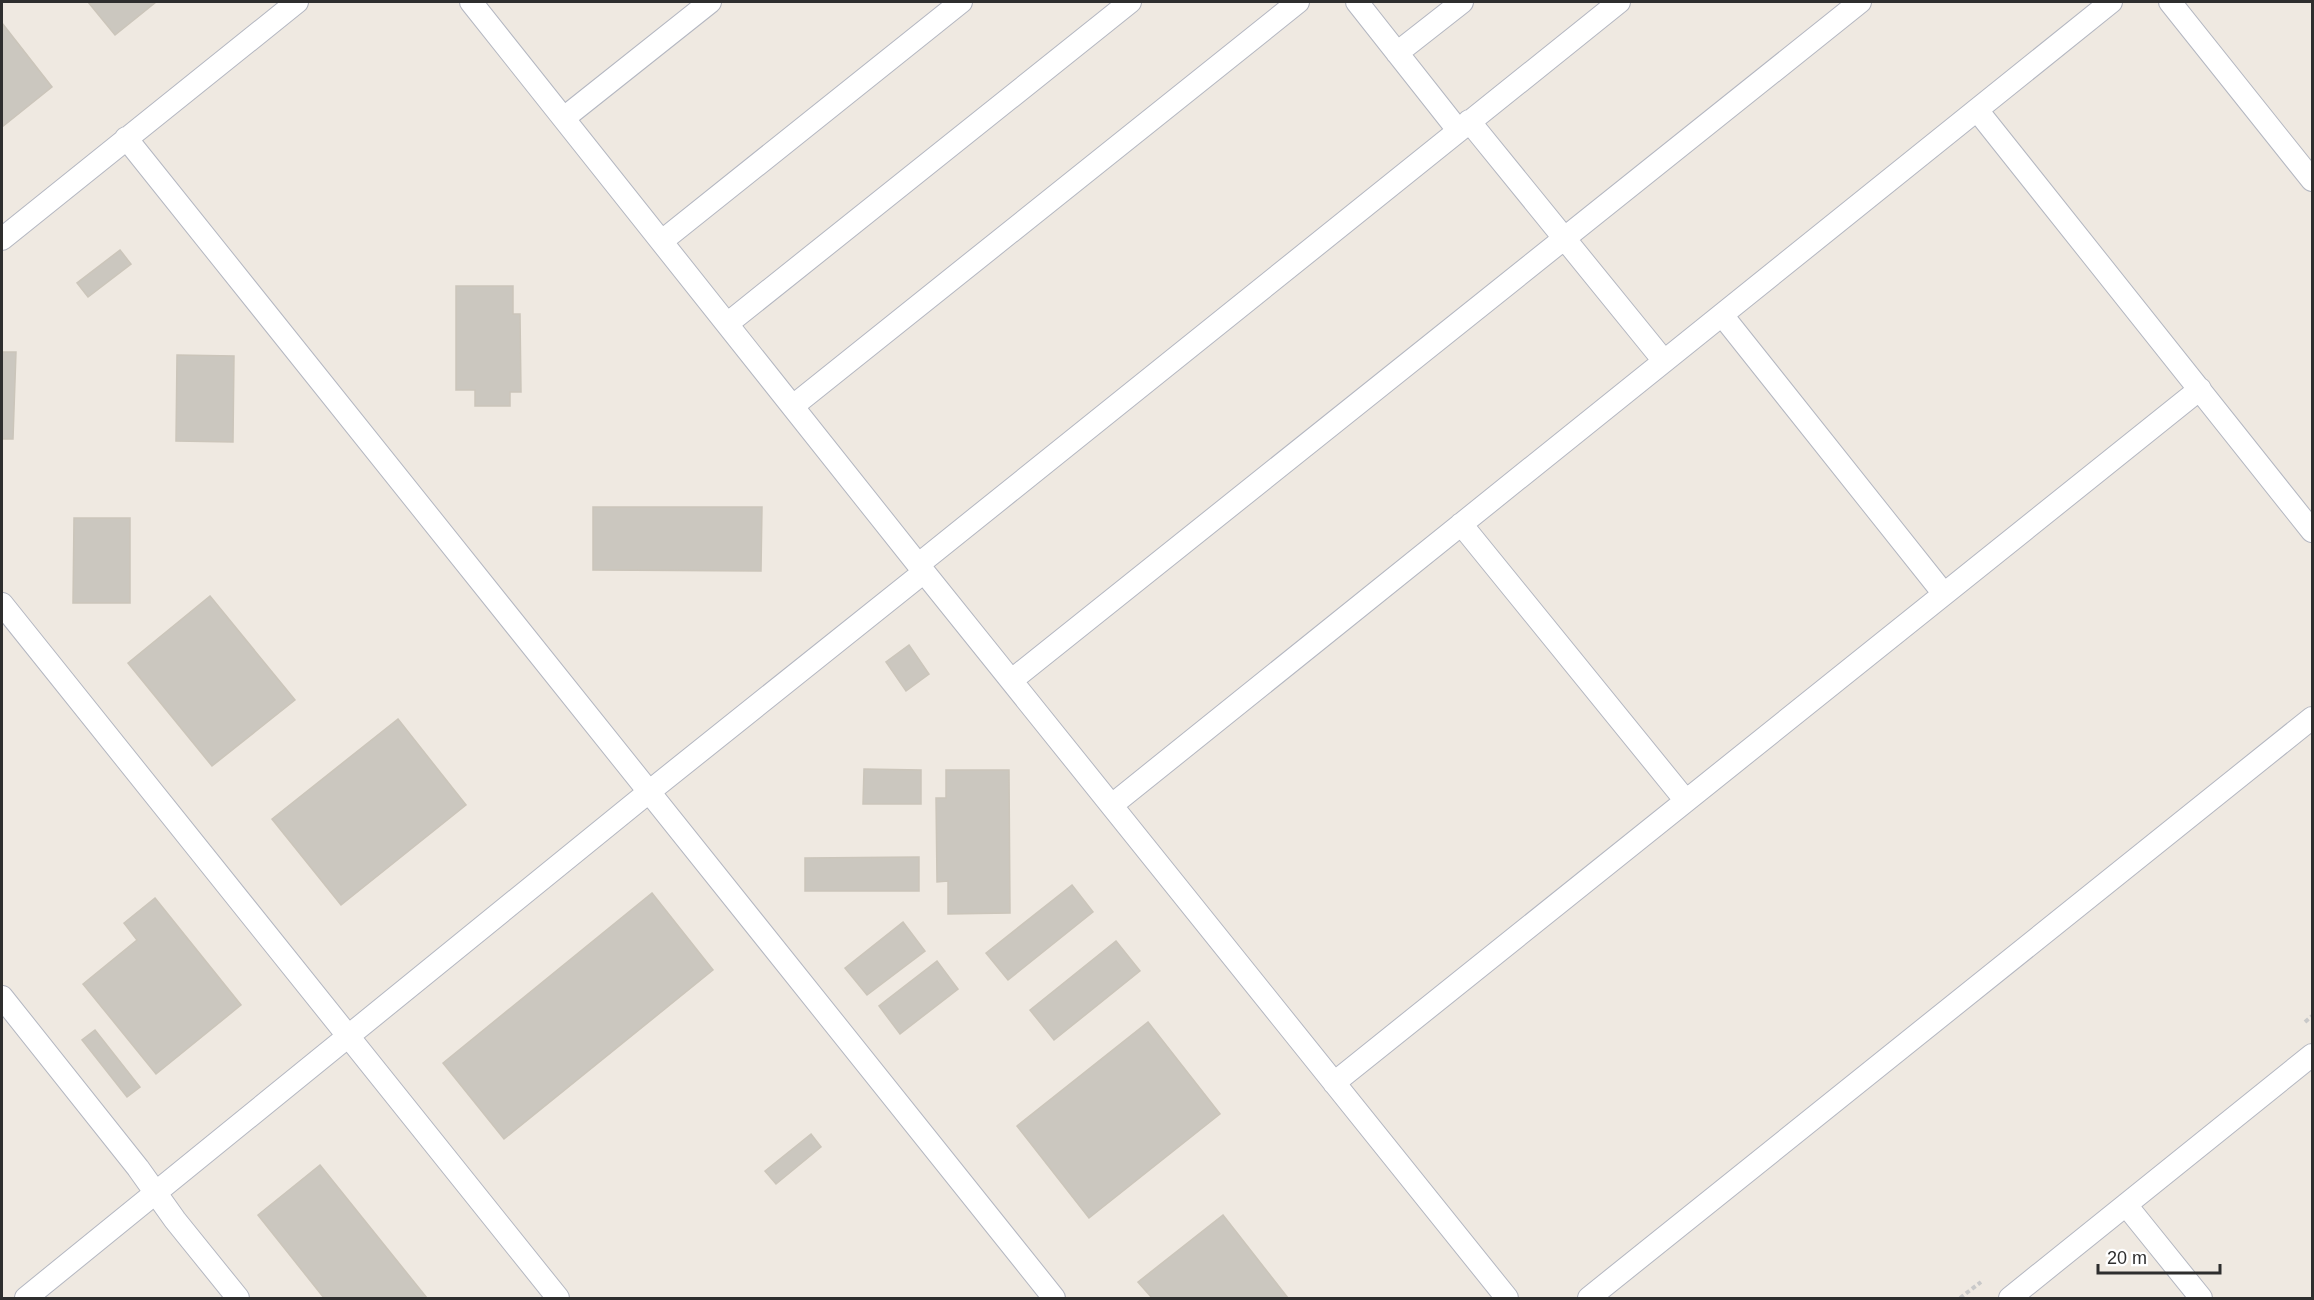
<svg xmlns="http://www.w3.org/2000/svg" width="2314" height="1300" font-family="Arial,sans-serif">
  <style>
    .building { fill: #cbc7bf; stroke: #cbc5ba; stroke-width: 1.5 }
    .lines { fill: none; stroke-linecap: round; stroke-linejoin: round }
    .lane-casing { stroke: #b4b7c1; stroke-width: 24 }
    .path { stroke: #c9c9c9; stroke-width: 4; stroke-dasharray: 4.5 3; stroke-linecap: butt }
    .lane { stroke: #fff; stroke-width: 22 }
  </style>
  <rect width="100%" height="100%" fill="#efe9e1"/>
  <!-- building -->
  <path class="building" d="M88,2H156L115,35Z
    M2,23L52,87L2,127Z
    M120,250L131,264L88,297L77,283Z
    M456,286H513V314H520L521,392H510V406H475V390H456Z
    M2,352H16L13,439H2Z
    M177,355L234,356L233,442L176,441Z
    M593,507H762L761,571L593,570Z
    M74,518H130V603H73Z
    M210,596L295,700L212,766L128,663Z
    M909,645L929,674L906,691L886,662Z
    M398,719L466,805L341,905L272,819Z
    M864,769L921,770V804H863Z
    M946,770H1009L1010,913L948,914V881L937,882L936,798H946Z
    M919,857V891H805V858Z
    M1072,885L1093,912L1008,980L986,953Z
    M652,893L713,970L504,1139L443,1063Z
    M155,898L241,1005L156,1074L83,984L137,940L124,923Z
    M903,922L925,951L867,995L845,968Z
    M1116,941L1140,971L1054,1040L1030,1010Z
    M937,961L958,989L900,1034L879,1006Z
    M1148,1022L1220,1114L1089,1218L1017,1126Z
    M95,1030L140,1087L127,1097L82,1040Z
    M811,1134L821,1147L776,1184L765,1171Z
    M320,1165L427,1298H324L258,1215Z
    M1223,1215L1288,1298H1152L1138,1282Z"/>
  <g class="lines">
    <!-- lane casing -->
    <g class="lane-casing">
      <path id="lane" d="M471,2L924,572L1507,1298
        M1357,2L1458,130
        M2170,2L2312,180
        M1397,53L1462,2
        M1977,110L2312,531
        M564,118L710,2
        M1469,121L1664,361
        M126,138L1054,1298
        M2,239L297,2
        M662,241L961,2
        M1722,315L1944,594
        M727,324L1130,2
        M793,406L1298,2
        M1461,524L1686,801
        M919,564L1619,2
        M2,604L558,1298
        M1012,680L1860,2
        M1112,805L2111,2
        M2,997L138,1168L175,1220L238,1298
        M1334,1083L2200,389
        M2126,1205L2201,1298
        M26,1298L650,791L924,572
        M1589,1298L2312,718
        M2010,1298L2312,1055"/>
    </g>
    <!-- path -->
    <path class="path" d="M2305,1022L2312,1016
      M1960,1298L1981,1282"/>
    <!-- lane -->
    <use href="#lane" class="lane"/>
  </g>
  <!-- border -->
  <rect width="2314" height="1300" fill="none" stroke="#2e2e2e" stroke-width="6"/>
  <!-- scale -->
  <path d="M2098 1264v9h122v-9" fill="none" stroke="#2e2e2e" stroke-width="3"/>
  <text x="2107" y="1264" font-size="18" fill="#2e2e2e" stroke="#ffffff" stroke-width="4.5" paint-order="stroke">20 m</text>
</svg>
